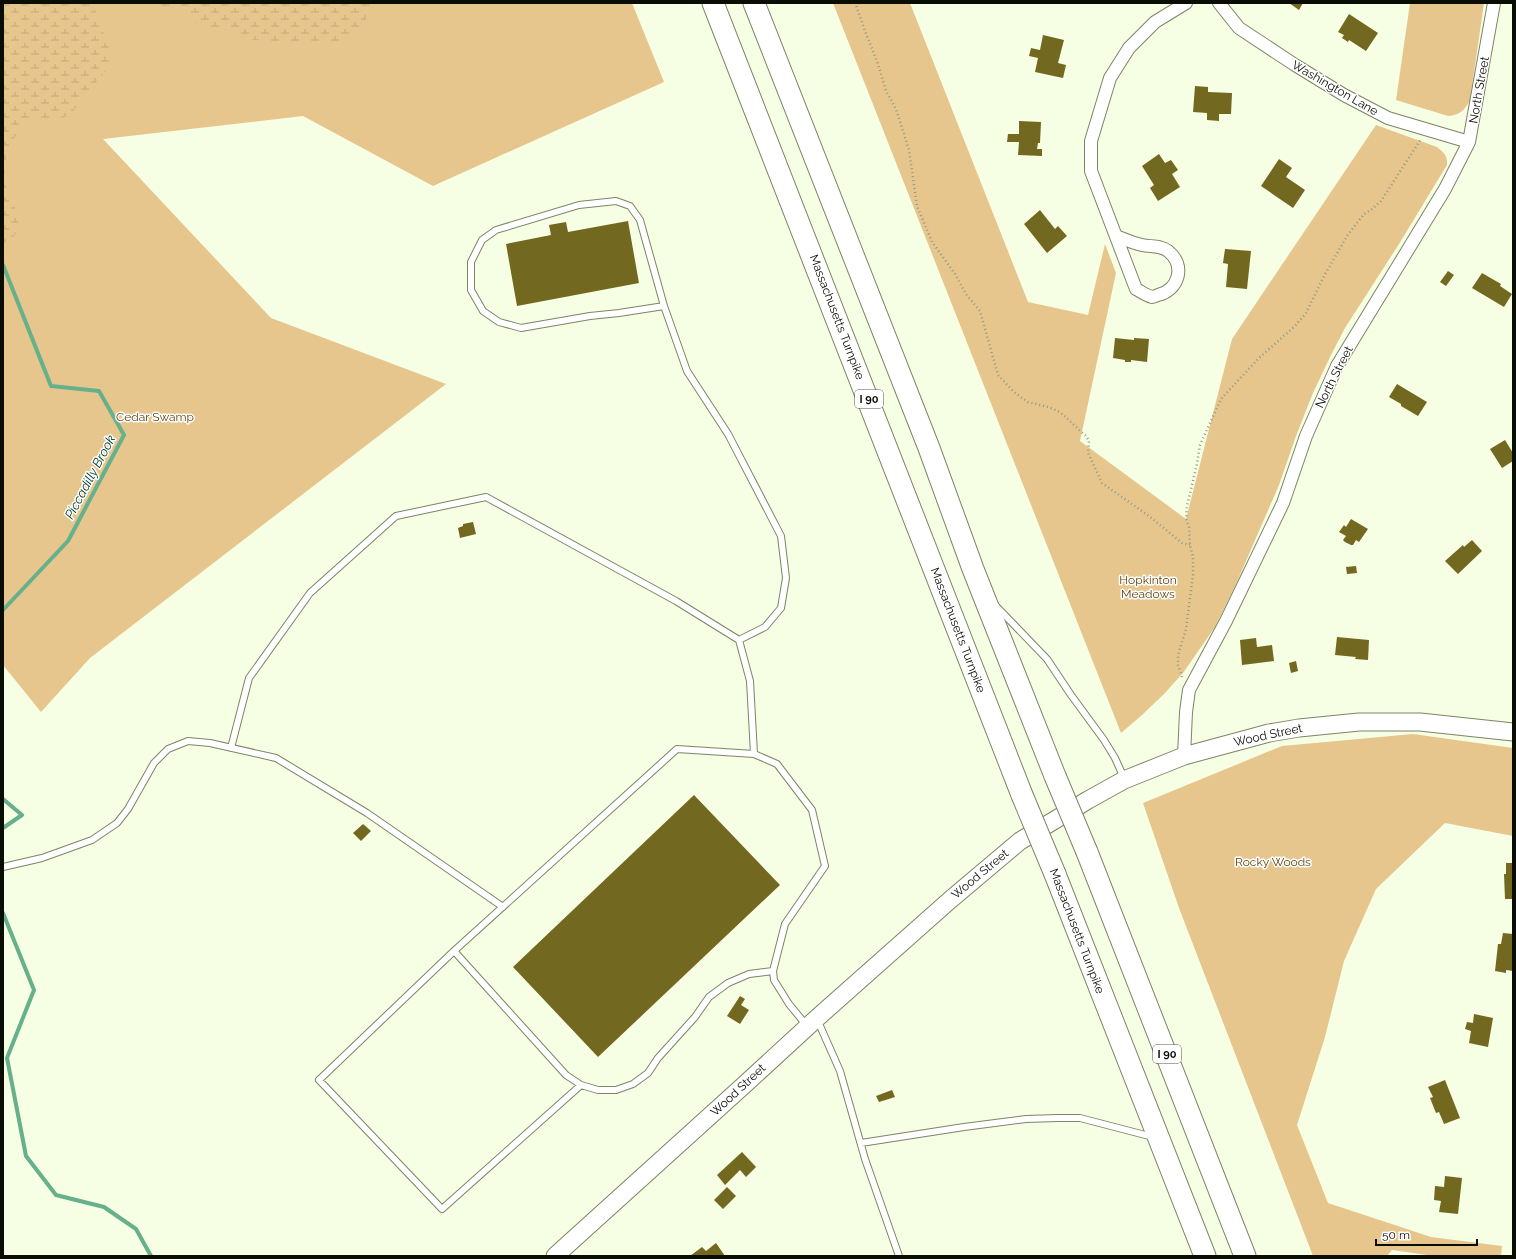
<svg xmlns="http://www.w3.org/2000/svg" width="1516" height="1259" font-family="Raleway,sans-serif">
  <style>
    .green { fill: #e6c68d }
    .wetland { fill: url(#wetland-marsh) }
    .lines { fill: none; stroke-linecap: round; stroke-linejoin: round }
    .stream { stroke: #66b08b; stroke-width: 4 }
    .building { fill: #73681f }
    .lane-casing { stroke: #7c8566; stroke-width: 8 }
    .street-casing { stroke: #7c8566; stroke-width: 14 }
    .secondary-casing { stroke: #7c8566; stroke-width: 19 }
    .highway-casing { stroke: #7c8566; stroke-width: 23 }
    .path { stroke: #949a87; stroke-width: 2.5; stroke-dasharray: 1 3; stroke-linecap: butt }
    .lane { stroke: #fff; stroke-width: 6 }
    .street { stroke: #fff; stroke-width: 12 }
    .secondary { stroke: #fff; stroke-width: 17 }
    .highway { stroke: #fff; stroke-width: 21 }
    .highway-bridge-casing { stroke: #7c8566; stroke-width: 23; stroke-linecap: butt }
    .highway-bridge { stroke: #fff; stroke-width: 21 }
    .labels { text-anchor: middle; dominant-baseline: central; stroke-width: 3; stroke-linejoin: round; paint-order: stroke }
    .shield { fill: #fff; stroke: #54564f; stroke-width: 1 }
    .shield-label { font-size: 11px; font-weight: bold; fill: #0a0d04 }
    .street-label { font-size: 12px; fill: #0a0d04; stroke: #fff }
    .park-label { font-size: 12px; fill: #5e4513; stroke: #fff }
    .water-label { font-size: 13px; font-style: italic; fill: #02432a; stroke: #fff }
  </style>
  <defs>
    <pattern id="wetland-marsh" width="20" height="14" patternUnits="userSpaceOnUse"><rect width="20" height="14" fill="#e6c68d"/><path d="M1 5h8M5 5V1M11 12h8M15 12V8" fill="none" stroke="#c4a978"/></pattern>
  </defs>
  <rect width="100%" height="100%" fill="#f6fee3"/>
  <!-- green -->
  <path class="green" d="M3,3H632L664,82L433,186L303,116L103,139L271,318L446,384L90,658L41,712L3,665Z
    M833,3H910L1028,302L1088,315L1105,244L1116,273L1080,441L1186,519L1232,339L1376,125L1437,147C1444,152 1448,157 1447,165L1399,244L1345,328L1331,355L1313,393L1296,436L1279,485L1236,584L1215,627L1183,673L1164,694L1142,715L1121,733Z
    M1410,3H1484L1470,100C1465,110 1460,115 1448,116L1396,100Z
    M1413,734L1513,748V836L1445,823L1376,889L1344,961L1325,1037L1297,1125L1328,1203L1431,1237L1502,1246L1501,1256H1434L1392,1250L1387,1256H1313L1179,908L1143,803L1282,746Z"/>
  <!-- wetland -->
  <path class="wetland" d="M3,3H90L96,12L112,56L105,72L70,115L56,120L38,117L23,126L9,145L5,164L4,183L12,199L19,220L15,235L3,244Z
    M144,3H372V11L358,30L337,42L310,43L280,42L253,40L230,30L210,28L195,23L188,13L176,7L162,9Z"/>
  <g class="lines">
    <!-- stream -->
    <path class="stream" d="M3,265L51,386L99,391L124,435L68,541L3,610
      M3,799L22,815L3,828
      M3,913L34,990L7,1058L26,1156L56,1195L104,1207L136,1229L151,1256"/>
  </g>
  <!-- building -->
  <path class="building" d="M1289,3H1303L1299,10Z
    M1349,14L1378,33L1366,51L1349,40L1348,42L1342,38L1344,35L1338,32Z
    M1043,35L1064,40L1058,63L1066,65L1063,78L1035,72L1038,58L1029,56L1031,48L1040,50Z
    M1195,86L1208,87V92L1232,93L1231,114H1219V121L1207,120V113L1193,112Z
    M1019,121L1041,122L1040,143H1038L1037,149H1042V156L1018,155L1019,142H1007L1008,134H1019Z
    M1159,154L1165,163L1171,160L1178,170L1172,174L1180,187L1158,201L1150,188L1154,185L1142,166Z
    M1279,159L1292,168L1286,177L1305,190L1293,208L1261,186Z
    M1040,210L1055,229L1058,226L1067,236L1047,253L1024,224Z
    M628,221L639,283L517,306L506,244L551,235L549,225L566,222L568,232Z
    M1225,249L1251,251L1247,289L1226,287L1228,264L1223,263Z
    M1448,271L1454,275L1446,286L1440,282Z
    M1482,273L1501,284L1500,286L1512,294L1504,307L1472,288Z
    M1115,338L1134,340V338L1149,339L1147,362L1131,360V362H1125V360L1113,358Z
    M1397,384L1427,402L1418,416L1401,406V404L1389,397Z
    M1505,440L1513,453V461L1502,468L1490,449Z
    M1351,519L1368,529L1359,542L1356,540L1353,545H1351L1345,542L1343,540L1346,536L1339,532L1344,525L1346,527Z
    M473,522L476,534L460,538L458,528L463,526V524Z
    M1472,540L1482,551L1458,574L1445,561L1463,545L1464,547Z
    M1356,566L1357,573L1347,574L1346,567Z
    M1337,637L1369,640L1368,660L1355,659L1356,657L1335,655Z
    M1256,638L1257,647L1272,645L1274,661L1242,665L1240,640Z
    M1296,661L1298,671L1291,673L1289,663Z
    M694,795L780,885L598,1057L513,967Z
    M363,824L371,831L361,841L353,833Z
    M1506,863H1513V899H1505L1504,874H1506Z
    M1503,933L1513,934V971L1506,970V973L1495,971L1498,944H1501Z
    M740,996L745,999L741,1005L749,1010L740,1024L727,1016Z
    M1474,1014L1493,1018L1488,1047L1469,1043L1471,1031L1465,1029L1467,1022L1473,1023Z
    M1445,1080L1460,1118L1444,1124L1439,1112L1436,1113L1430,1098L1433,1097L1428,1087Z
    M892,1090L895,1097L879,1102L876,1096Z
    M742,1152L756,1167L746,1177L740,1170L725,1185L717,1175Z
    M1445,1176L1462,1178L1458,1214L1439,1212L1441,1201L1434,1200L1435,1186L1444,1187Z
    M727,1187L736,1196L723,1209L714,1200Z
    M716,1243L725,1256H690L702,1247L706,1251Z"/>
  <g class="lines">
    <!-- lane casing -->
    <g class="lane-casing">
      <path id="lane" d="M664,306L640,220L630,206L616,201L579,205L496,230L482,240L471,262V290L483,311L499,322L521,328L590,316L619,313L664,306L687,371L728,434L781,536L786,578L781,608L765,627L739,640
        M995,605L1047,659L1071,695L1104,740L1115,758L1124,778
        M231,748L249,678L310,593L396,516L486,497L676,601L739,640L750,681L754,754L777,764L812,810L825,866L785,924L773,971L774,980L789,1004L807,1026
        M754,754L677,749L454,951L566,1075L581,1085L598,1090H616L633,1084L648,1073L658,1058L695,1017L709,997L728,983L749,974L773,971
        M3,867L42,858L92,840L117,823L128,809L154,763L168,749L188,741L210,743L276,758L367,813L503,907
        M454,951L319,1080L442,1209L581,1085
        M817,1019L840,1071L865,1159L899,1256
        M861,1143L964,1127L1026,1119L1057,1118H1080L1153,1137"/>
    </g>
    <!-- street casing -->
    <g class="street-casing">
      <path id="street" d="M1219,3L1239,28L1295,65L1344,95L1388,118L1469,142
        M1116,236C1124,239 1133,243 1142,245C1151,247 1160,245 1168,251C1186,265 1179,290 1158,295C1156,296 1154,297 1152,297C1147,296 1140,291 1136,289L1091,171V141L1110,78L1129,48L1155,22L1186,3
        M1184,756L1186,712L1189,690L1226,621L1283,503L1306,436L1337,366L1445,189L1469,142L1494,3"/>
    </g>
    <!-- secondary casing -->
    <g class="secondary-casing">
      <path id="secondary" d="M555,1256L743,1086L817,1018L950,900L1020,841L1088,800L1124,780L1184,756L1269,733L1299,728L1359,722H1420L1513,732"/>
    </g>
    <!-- highway casing -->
    <g class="highway-casing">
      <path id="highway" d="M713,3L1022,795
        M754,3L929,448L973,569L1055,776
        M1087,852L1245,1256
        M1055,874L1205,1256"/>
    </g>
    <!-- path -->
    <path class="path" d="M858,3L856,5L865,31L878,64L886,91L896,109L909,150L917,206L932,242L955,274L966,294L980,311L998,375L1015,393L1028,402L1048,407L1060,412L1086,436L1089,441L1088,453L1102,483L1149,516L1182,543L1190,545
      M1182,677L1178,665V655L1186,629L1193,575V557L1190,545L1189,527L1186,519L1187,506L1197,464L1200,445L1221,399L1259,358L1295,326L1306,313L1324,276L1347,236L1364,214L1371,210L1381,201L1421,139"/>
    <!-- lane -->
    <use href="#lane" class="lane"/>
    <!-- street -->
    <use href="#street" class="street"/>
    <!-- secondary -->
    <use href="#secondary" class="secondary"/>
    <!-- highway -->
    <use href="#highway" class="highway"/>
    <!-- highway-bridge casing -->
    <g class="highway-bridge-casing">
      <path id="highway-bridge" d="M1055,776L1087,852
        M1022,795L1055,874"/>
    </g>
    <!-- highway-bridge -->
    <use href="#highway-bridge" class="highway-bridge"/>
  </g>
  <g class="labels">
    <!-- shield labels -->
    <g class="shield">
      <rect x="855" y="390" width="28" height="18" rx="3"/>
      <rect x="1153" y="1045" width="28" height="18" rx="3"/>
    </g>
    <g class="shield-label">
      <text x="869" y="399">I 90</text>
      <text x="1167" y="1054">I 90</text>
    </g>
    <!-- street labels -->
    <g class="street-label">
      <text transform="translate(1335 88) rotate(30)">Washington Lane</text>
      <text transform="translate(1479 90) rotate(-80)">North Street</text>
      <text transform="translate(837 317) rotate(69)">Massachusetts Turnpike</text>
      <text transform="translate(1334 377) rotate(-63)">North Street</text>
      <text transform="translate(958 630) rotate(69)">Massachusetts Turnpike</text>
      <text transform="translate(1268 735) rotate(-12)">Wood Street</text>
      <text transform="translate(980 874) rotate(-40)">Wood Street</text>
      <text transform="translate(1077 931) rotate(69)">Massachusetts Turnpike</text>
      <text transform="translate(738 1090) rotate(-43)">Wood Street</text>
    </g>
    <!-- park labels -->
    <g class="park-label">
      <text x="155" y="417">Cedar Swamp</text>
      <text x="1148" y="580">Hopkinton<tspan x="1148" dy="14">Meadows</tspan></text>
      <text x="1273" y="862">Rocky Woods</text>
    </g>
    <!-- water labels -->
    <g class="water-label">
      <text transform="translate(90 477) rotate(-62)">Piccadilly Brook</text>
    </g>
  </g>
  <!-- border -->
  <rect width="1516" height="1259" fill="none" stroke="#0a0d04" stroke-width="8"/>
  <!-- scale -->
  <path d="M1376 1239v6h101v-6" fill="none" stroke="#0a0d04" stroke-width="2"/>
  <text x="1382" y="1239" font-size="12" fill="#0a0d04" stroke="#ffffff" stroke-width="3" paint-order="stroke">50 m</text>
</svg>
